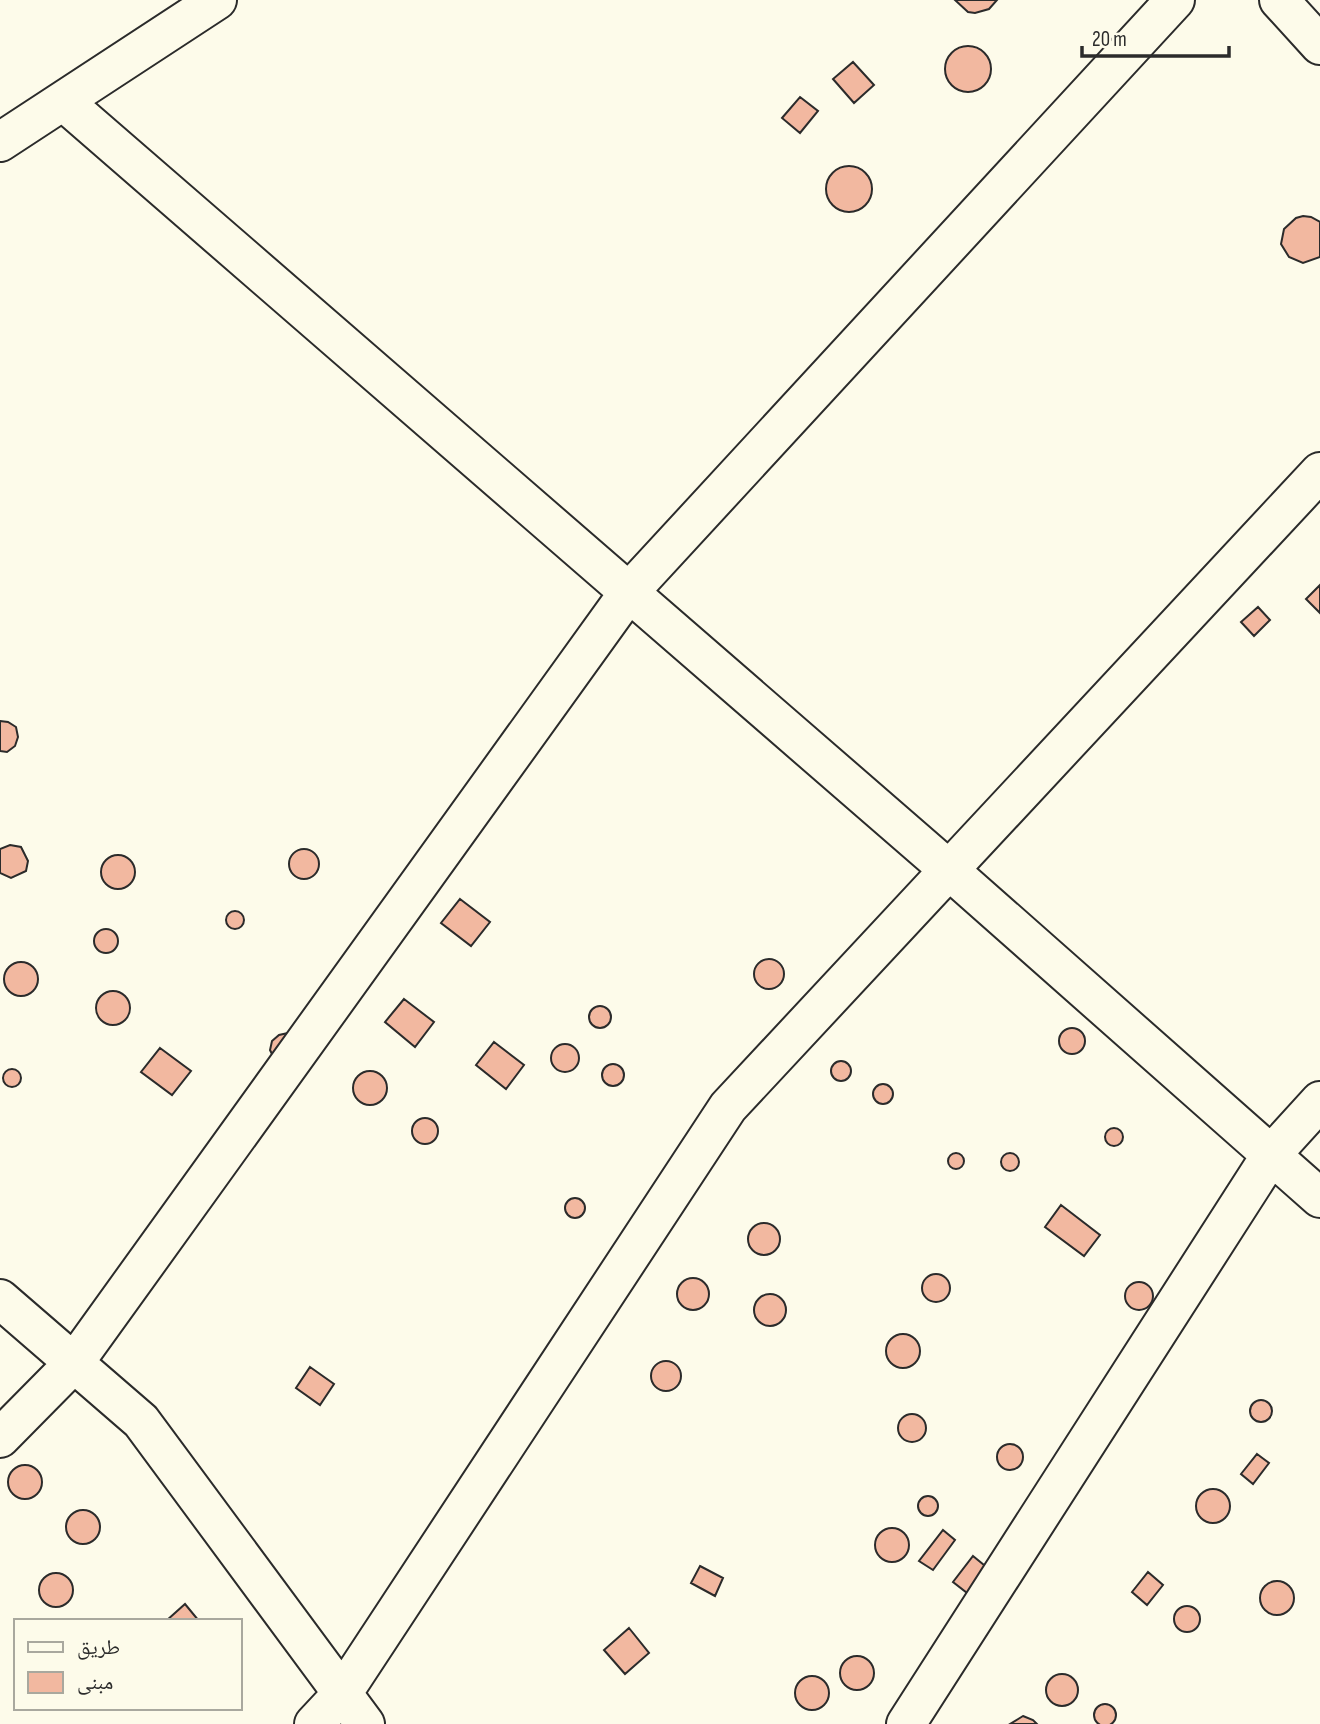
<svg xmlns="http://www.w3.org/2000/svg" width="1320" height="1724" font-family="'Sofia Sans Condensed','Noto Naskh Arabic',sans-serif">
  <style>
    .building { fill: #f2b8a0; stroke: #2b2b2b; stroke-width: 2 }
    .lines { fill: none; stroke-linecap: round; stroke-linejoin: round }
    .minor-casing { stroke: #2b2b2b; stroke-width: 42 }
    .minor { stroke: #fdfbea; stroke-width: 38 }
  </style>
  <rect width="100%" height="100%" fill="#fdfbea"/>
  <!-- building -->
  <path class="building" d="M955,0H997L989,9L975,13L968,12Z
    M945 69a23 23 0 1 1 46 0a23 23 0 1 1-46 0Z
    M853,62L874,85L854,103L833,79Z
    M800,97L818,111L800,133L782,118Z
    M826 189a23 23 0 1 1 46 0a23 23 0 1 1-46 0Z
    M1303,216L1311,217L1320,222V257L1303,263L1289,257L1281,244L1284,229L1296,218Z
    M1320,585V613L1306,599Z
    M1258,607L1270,620L1254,636L1241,622Z
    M0,721L8,722L16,727L18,737L15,746L7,752L0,751Z
    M10,845L21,847L28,861L26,871L11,878L0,873V849Z
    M289 864a15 15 0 1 1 30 0a15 15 0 1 1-30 0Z
    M101 872a17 17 0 1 1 34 0a17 17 0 1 1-34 0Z
    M460,899L490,922L471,946L441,923Z
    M226 920a9 9 0 1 1 18 0a9 9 0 1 1-18 0Z
    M94 941a12 12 0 1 1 24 0a12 12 0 1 1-24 0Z
    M754 974a15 15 0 1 1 30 0a15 15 0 1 1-30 0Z
    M4 979a17 17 0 1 1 34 0a17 17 0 1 1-34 0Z
    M96 1008a17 17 0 1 1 34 0a17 17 0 1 1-34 0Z
    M404,999L434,1022L415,1047L385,1022Z
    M589 1017a11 11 0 1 1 22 0a11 11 0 1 1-22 0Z
    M1059 1041a13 13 0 1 1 26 0a13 13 0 1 1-26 0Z
    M288,1033L274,1058L270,1050L272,1041L279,1035Z
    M494,1042L524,1065L506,1089L476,1065Z
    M551 1058a14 14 0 1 1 28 0a14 14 0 1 1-28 0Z
    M160,1048L191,1071L172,1095L141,1072Z
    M831 1071a10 10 0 1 1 20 0a10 10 0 1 1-20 0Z
    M602 1075a11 11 0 1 1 22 0a11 11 0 1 1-22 0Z
    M3 1078a9 9 0 1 1 18 0a9 9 0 1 1-18 0Z
    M353 1088a17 17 0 1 1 34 0a17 17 0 1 1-34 0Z
    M873 1094a10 10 0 1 1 20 0a10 10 0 1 1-20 0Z
    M412 1131a13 13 0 1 1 26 0a13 13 0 1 1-26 0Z
    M1105 1137a9 9 0 1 1 18 0a9 9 0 1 1-18 0Z
    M1001 1162a9 9 0 1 1 18 0a9 9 0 1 1-18 0Z
    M948 1161a8 8 0 1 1 16 0a8 8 0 1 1-16 0Z
    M565 1208a10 10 0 1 1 20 0a10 10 0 1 1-20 0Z
    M1061,1205L1100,1235L1084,1256L1045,1227Z
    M748 1239a16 16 0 1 1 32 0a16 16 0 1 1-32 0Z
    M922 1288a14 14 0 1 1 28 0a14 14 0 1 1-28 0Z
    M677 1294a16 16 0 1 1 32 0a16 16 0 1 1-32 0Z
    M1125 1296a14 14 0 1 1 28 0a14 14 0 1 1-28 0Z
    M754 1310a16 16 0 1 1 32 0a16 16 0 1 1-32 0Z
    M886 1351a17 17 0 1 1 34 0a17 17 0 1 1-34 0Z
    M651 1376a15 15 0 1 1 30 0a15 15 0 1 1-30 0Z
    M310,1367L334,1384L320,1405L296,1388Z
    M1250 1411a11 11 0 1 1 22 0a11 11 0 1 1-22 0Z
    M898 1428a14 14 0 1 1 28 0a14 14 0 1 1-28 0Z
    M997 1457a13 13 0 1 1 26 0a13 13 0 1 1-26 0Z
    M1257,1454L1269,1463L1253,1484L1241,1474Z
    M8 1482a17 17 0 1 1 34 0a17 17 0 1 1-34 0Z
    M1196 1506a17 17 0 1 1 34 0a17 17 0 1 1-34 0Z
    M918 1506a10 10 0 1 1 20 0a10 10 0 1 1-20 0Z
    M66 1527a17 17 0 1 1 34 0a17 17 0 1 1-34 0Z
    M875 1545a17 17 0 1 1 34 0a17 17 0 1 1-34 0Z
    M943,1530L955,1540L933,1570L919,1561Z
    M973,1556L990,1570L971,1596L953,1582Z
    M700,1566L723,1578L715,1596L691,1583Z
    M1148,1572L1163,1585L1147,1605L1132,1592Z
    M39 1590a17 17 0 1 1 34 0a17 17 0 1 1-34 0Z
    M1260 1598a17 17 0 1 1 34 0a17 17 0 1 1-34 0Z
    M185,1604L199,1621H166Z
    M1174 1619a13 13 0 1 1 26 0a13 13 0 1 1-26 0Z
    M629,1628L649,1653L625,1674L604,1650Z
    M840 1673a17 17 0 1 1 34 0a17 17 0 1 1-34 0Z
    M1046 1690a16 16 0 1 1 32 0a16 16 0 1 1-32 0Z
    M795 1693a17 17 0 1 1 34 0a17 17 0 1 1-34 0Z
    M1094 1715a11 11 0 1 1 22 0a11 11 0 1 1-22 0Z
    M1023,1716L1033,1720L1037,1724H1010Z"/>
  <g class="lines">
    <!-- minor casing -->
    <g class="minor-casing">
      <path id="minor" d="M1279,0L1320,45
        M63,101L949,870L1320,1198
        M0,142L217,0
        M0,1299L141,1421L365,1724
        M0,1438L74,1363L629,592L1175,0
        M314,1724L342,1694L728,1107L1320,472
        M906,1724L1271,1155L1320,1101"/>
    </g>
    <!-- minor -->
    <use href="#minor" class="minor"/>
  </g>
  <!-- legend -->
  <rect x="14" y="1619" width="228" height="91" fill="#fdfbea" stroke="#a9a89e" stroke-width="2"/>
  <rect x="28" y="1642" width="35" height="10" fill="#fdfbea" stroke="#a9a89e" stroke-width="2"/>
  <text x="77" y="1654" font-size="21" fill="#2b2b2b">طريق</text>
  <rect x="28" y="1672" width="35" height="21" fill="#f2b8a0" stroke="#a9a89e" stroke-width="2"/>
  <text x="77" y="1689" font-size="21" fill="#2b2b2b">مبنى</text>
  <!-- scale -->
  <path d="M1082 46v10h147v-10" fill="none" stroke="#2b2b2b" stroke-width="3.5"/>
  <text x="1092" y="46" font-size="21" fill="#2b2b2b" stroke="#fdfbea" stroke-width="5" paint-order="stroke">20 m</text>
</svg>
